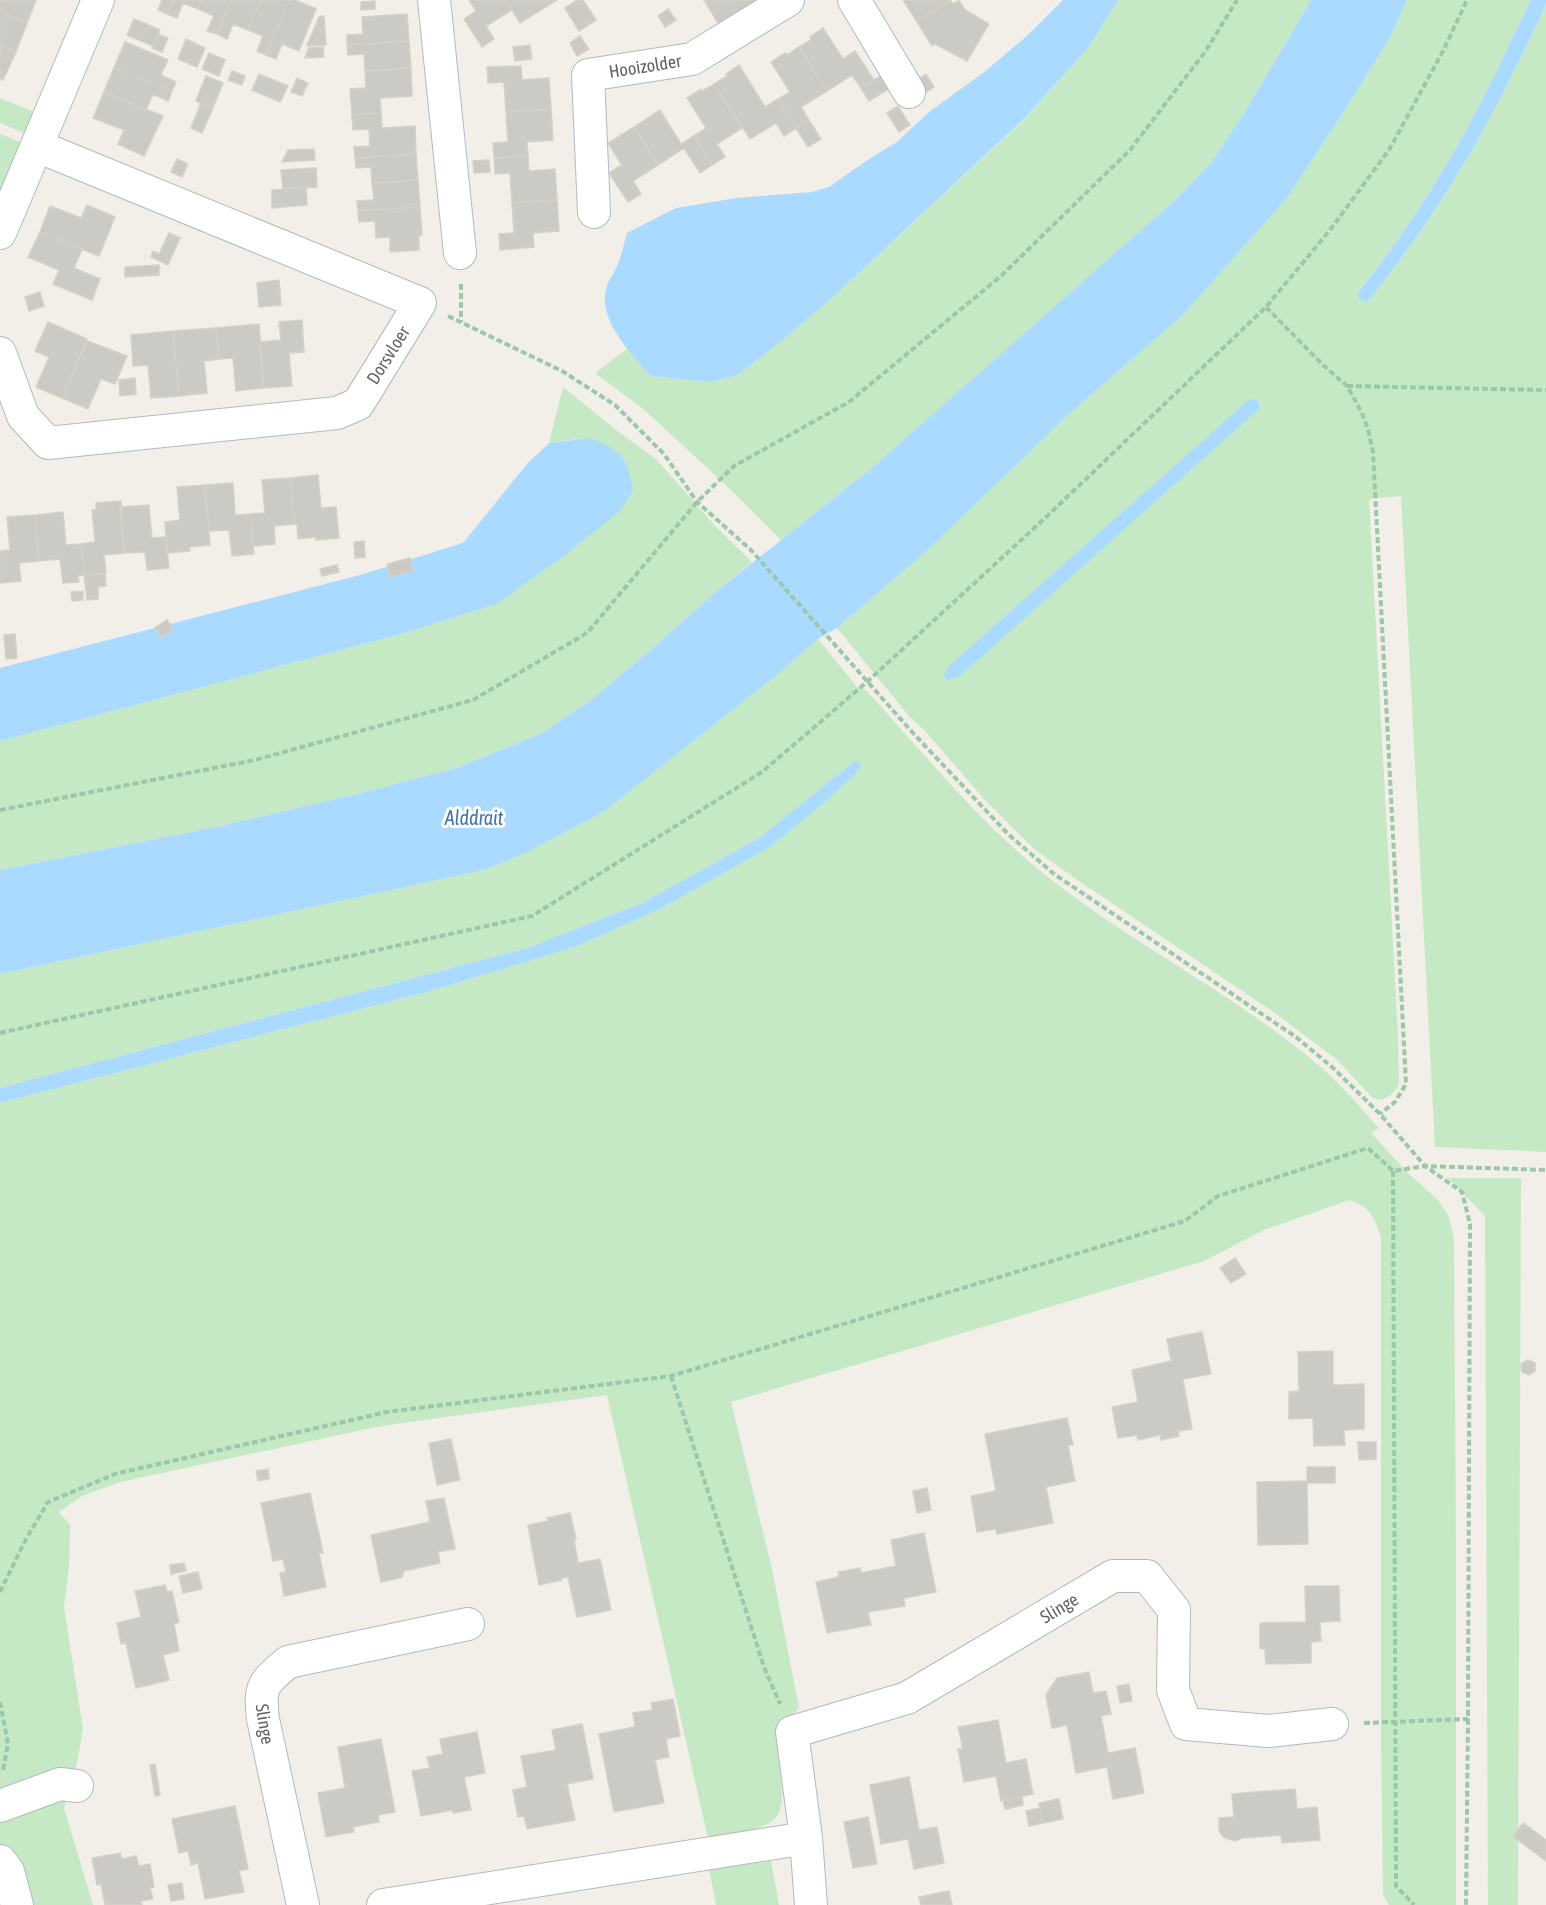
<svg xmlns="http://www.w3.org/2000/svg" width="1546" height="1905" font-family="'Asap Condensed',sans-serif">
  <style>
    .green { fill: #c5e8c5 }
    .water { fill: #aadaff }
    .building { fill: #cccac5; stroke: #d6d1c6; stroke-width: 1.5 }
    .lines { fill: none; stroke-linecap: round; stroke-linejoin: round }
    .street-casing { stroke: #b5b8bc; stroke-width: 34 }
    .path { stroke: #9cc7a9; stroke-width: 4; stroke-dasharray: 6 3; stroke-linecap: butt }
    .street { stroke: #fff; stroke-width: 32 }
    .labels { text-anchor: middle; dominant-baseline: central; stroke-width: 6; stroke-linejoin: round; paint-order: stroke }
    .street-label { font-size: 18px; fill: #5f6368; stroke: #fff }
    .water-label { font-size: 20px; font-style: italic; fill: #4174aa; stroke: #fff }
  </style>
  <rect width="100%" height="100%" fill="#f1efe8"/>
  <!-- green -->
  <path class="green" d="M1118,0H1311L1246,110L1211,163L1174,201L950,401L872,468L781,540L727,486L641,407L595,373L627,349L652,376L710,382L738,375L784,339L832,298L1025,119L1088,48Z
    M1407,0H1530C1522,21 1510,42 1501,62C1462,144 1415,221 1358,291L1368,301C1427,230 1475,152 1515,69C1526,47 1537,26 1546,3V1152L1435,1147L1401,496L1369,499L1398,1036L1399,1084C1394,1094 1383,1104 1372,1097L1336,1059L1275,1013L1076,879L1034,849L985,800L925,731L909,716L837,628L930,548L1069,414L1183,315L1287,198L1340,118L1391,36Z
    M0,98L34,112L24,133L0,123Z
    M0,134L35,148L0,233Z
    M563,387L620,433L657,460L718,529L752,562L718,590L654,647L590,701L542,733L457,768L361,793L221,826L0,870V741L401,634L497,604L576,439L549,443Z
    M818,639L857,687L866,690C926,756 983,827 1054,882C1140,948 1240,998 1323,1069C1343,1087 1361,1108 1379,1128L1371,1133L1409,1174L1438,1200L1449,1217L1454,1239L1456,1550V1905H1389L1383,1894L1381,1734V1237C1374,1217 1371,1207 1349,1200L1264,1230L1204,1261L731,1402L772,1569L799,1708C791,1716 784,1722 780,1733C772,1757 794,1807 771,1822C753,1833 728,1834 708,1838L607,1395L381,1426L120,1482L82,1496L59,1512L70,1525L69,1566L64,1607L83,1729L77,1763L64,1808L93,1905H22L0,1852V1103L430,991L575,947L660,909L770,847L855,761L759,838L642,903L527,948L0,1088V974L484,870L526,853L605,811L772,679Z
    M1448,1178H1521L1518,1905H1488L1485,1216Z
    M771,1861L779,1905H716L709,1869Z"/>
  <!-- water -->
  <path class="water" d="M1063,0H1118L1088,48L1025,118L832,298L784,339L738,375L710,382L651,376C632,355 598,321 606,289C608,280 615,272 618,264C622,254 624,243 627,233L676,208L737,198L812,192L829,187L869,159L897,142L929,112L983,73L1027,36Z
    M1311,0H1407L1391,36L1340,118L1287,198L1183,315L1069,414L930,548L837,628L818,639L772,679L605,811L526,853L484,870L0,974V870L221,826L361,793L457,768L542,733L590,701L654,647L718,590L872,468L1174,201L1211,163L1246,110Z
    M1530,0H1546V3C1537,26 1526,47 1515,69C1475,152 1426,230 1368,301H1363L1359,298L1358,292C1415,221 1462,144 1501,62C1510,42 1522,21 1530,0Z
    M1250,399L1259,401V409L960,676L947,680L944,675L949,666Z
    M591,438C623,453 627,456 633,491L621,510L565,555L497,604L401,634L0,741V668L360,575L463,543L527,464L549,443Z
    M855,761L860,762L861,766L855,774L826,801L770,847L660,909L575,947L430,991L0,1103V1088L527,948L642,903L759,838Z"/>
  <!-- building -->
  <path class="building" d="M0,0H36L27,23L0,12Z
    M162,0H173L167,14L158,10Z
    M173,0H202L198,9L183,3L177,18L167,14Z
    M202,0H231L217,34L207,31L214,16L198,9Z
    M231,0H261L248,30L233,24L227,39L217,34Z
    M261,0H290L266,55L257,51L263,36L248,30Z
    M290,0H295L316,9L299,51L282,44L276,59L266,55Z
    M469,0H506L512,10L486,26L494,39L482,47L464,19L476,11Z
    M506,0H557L520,23Z
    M577,0H583L596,20L579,31L565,8Z
    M704,0H763L721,28Z
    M903,0H950L917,22Z
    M950,0L953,4L959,0L965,10L989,24L967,61L935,44L932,46L917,22Z
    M375,1V9L361,10V2Z
    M668,9L676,20L665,27L658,16Z
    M0,12L27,23L16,52L0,45Z
    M407,14L409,41L347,45V35L363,34L362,17Z
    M324,16L326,45L307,46L319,17Z
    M134,19L160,30L153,46L127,35Z
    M823,28L843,59L855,51L874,80L861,88L852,75L827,91L799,47L811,40L810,37Z
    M158,34L168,38L162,52L152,48Z
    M580,36L589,49L577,56L570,43Z
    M186,39L205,48L197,67L178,59Z
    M409,41L411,68L365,71L364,54L348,55L347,45Z
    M125,42L168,60L161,75L176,82L172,91L114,68Z
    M0,45L16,52L3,80L0,78Z
    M530,45L532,59L515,61L513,47Z
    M323,47L324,57L305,58L309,48Z
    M799,47L827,91L801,107L809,120L796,128L778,99L790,92L771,62L785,53L787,55Z
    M209,53L225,60L219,76L202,69Z
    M739,65L765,107L778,99L796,128L784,136L776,123L750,139L714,84L727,76L726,74Z
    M521,66L522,80L549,78L551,109L506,112L504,82L488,83L487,67Z
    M114,68L172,91L168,101L153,94L146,110L104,92Z
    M411,68L412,96L380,98L381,113L352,115L350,89L366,88L365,71Z
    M232,71L245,76L242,85L228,80Z
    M259,74L288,86L280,102L252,90Z
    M884,74L892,87L869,101L861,88Z
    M926,74L934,87L922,95L914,82Z
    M206,76L223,83L213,108L196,101Z
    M297,78L308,83L302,96L291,92Z
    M714,84L742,128L717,144L725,157L712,165L694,136L706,128L687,98L701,89L702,91Z
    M104,92L163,116L144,156L118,144L124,130L93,118Z
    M201,103L213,108L202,133L191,128Z
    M898,106L910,125L899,132L887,113Z
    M551,109L553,140L527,142L528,156L494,158L493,143L508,142L506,112Z
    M660,110L681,144L694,136L712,165L700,173L684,148L658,165L634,127Z
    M381,113L382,128L415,126L416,154L355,158L354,147L370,146L369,129L353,130L352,115Z
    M809,120L821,139L808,147L796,128Z
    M634,127L658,165L633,181L641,194L628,202L609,173L622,165L608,143Z
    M314,149L315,160L282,162L288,150Z
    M416,154L418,180L372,183L371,167L356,168L355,158Z
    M528,156L529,171L555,169L557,200L512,203L510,173L495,174L494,158Z
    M177,159L188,164L182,177L171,172Z
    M489,160L490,172L474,173L473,161Z
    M316,168L317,187L283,189L281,170Z
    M418,180L420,207L358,211L357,201L374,200L372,183Z
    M306,188L307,205L272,208V190Z
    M557,200L559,231L533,233L534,247L500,250L499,234L514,233L512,203Z
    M87,205L115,217L99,256L40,232L50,206L81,218Z
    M420,207L422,235H419V250L390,252V237L376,238L375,221L359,222L358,211Z
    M40,232L82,249L74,268L100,279L92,300L53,284L59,270L28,257Z
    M169,233L180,238L168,265L151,257L153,251L159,254Z
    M159,265V275L125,277V267Z
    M279,280L281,305L259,307L257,283Z
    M40,292L44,306L29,311L25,297Z
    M302,320L304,352L289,353L292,386L264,388L260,342L281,340L279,322Z
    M48,322L87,339L62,398L36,387L49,357L35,351Z
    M259,324L264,388L236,391L233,358L219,359L216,328Z
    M216,328L219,359L204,361L207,393L179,396L173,331Z
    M173,331L179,396L151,398L148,365L133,366L131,335Z
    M87,341L127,356L115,384L101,379L88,409L62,398Z
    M135,378L136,394L120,396L119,380Z
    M318,475L321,508L336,507L339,538L316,540V537L298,539L297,524H294L290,478Z
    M290,478L294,524L274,526L275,544L253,546L250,514L265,513L262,480Z
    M233,483L235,515L250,514L254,554L232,556L229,530L209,531L205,485Z
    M205,485L210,545L189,547L190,551L167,553L165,522L180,520L177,487Z
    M121,501L124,553L104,555L106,573L84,575L81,544L95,542L92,510H96V503Z
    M149,505L152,538L166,537L169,568L147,570L145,552L124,553L120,507Z
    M63,512L66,545L81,544L84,575L78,576L79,582L63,583L60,559L39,561L36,515Z
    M36,515L39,561L19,563L21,581L0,583V551L10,550L7,517Z
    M364,541L365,557L355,558L354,542Z
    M410,558L413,571L390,577L387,564Z
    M337,565L339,572L322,576L320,569Z
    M105,573L106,586L98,587V599L87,600L84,575Z
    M83,591V600L72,601L71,592Z
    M167,620L173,629L161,637L155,628Z
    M15,634L17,658L6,659L4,635Z
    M1235,1258L1246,1274L1231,1283L1220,1268Z
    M1202,1332L1211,1374L1183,1379L1192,1429L1178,1431L1179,1436L1161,1440L1160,1435L1138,1440L1137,1435L1118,1438L1112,1407L1138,1402L1132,1370L1171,1361L1167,1339Z
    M1333,1351V1385L1364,1384V1429L1344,1430L1345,1445L1314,1446L1313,1418L1289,1419V1392L1299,1391L1298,1352Z
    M1528,1360L1535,1363V1371L1529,1375L1522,1372L1521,1364Z
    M1067,1418L1073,1445H1068L1075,1481L1046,1487L1053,1523L997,1534L996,1529L977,1532L971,1496L996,1491L985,1434Z
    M451,1439L460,1480L437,1485L429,1443Z
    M1358,1442H1376V1459L1359,1460Z
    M1307,1467H1335V1483H1307Z
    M268,1469L269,1479L258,1481L256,1471Z
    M1307,1481L1308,1544L1258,1545L1257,1482Z
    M927,1488L931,1510L917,1513L913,1491Z
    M310,1493L323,1553H319L326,1587L284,1596L280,1573L286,1572L283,1559L273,1561L261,1503Z
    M444,1498L455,1549L438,1552L440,1563L404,1571L402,1577L381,1582L371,1535L430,1522L426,1501Z
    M570,1513L576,1539H574L578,1563L600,1559L611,1610L577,1617L568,1577L561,1578L562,1580L539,1585L528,1525L548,1521L547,1518Z
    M924,1533L936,1592L904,1598L905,1606L868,1612L871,1625L827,1633L816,1582L839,1577L838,1572L860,1568L861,1573L896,1566L891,1540Z
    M184,1563L186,1571L171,1574L170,1565Z
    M198,1572L202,1589L183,1593L179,1576Z
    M165,1585L167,1592L172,1591L179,1622L174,1624L179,1651L163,1655L169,1680L136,1688L126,1643L121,1644L117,1623L141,1617L135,1591Z
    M1305,1586H1339L1340,1621L1320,1622L1321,1641L1311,1642V1663L1266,1664L1265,1649H1260V1623L1306,1622Z
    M1089,1672L1093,1693L1106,1691L1111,1714L1101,1716L1108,1753L1135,1748L1144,1793L1113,1799L1107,1767L1076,1773L1067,1725L1052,1728L1046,1695L1057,1678Z
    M1129,1684L1132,1701L1120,1703L1117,1686Z
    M673,1699L680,1736L666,1739L669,1757L655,1760L664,1803L614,1812L599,1734L635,1727L633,1713L653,1710L651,1703Z
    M998,1720L1006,1763L1026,1759L1033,1794L1001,1801L996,1776L964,1782L958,1749H963L958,1727Z
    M582,1724L593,1779L567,1784L575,1820L527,1829L524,1816L518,1817L513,1790L527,1787L521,1756L556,1750L552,1730Z
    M477,1732L485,1773L464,1777L471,1810L453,1813V1810L421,1816L412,1771L430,1768L427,1757L443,1754L440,1739Z
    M381,1739L395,1812L378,1815L379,1822L353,1827L354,1832L326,1837L318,1793L345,1788L338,1747Z
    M155,1764L160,1795L155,1796L150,1765Z
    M909,1777L919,1830L937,1827L944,1863L914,1869L908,1839L881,1844L870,1785Z
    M1295,1789L1297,1809L1317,1807L1320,1840L1282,1843L1281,1835L1244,1838V1837L1235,1841L1225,1838L1221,1834L1219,1830V1818L1234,1817L1232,1794Z
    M1022,1797L1023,1805L1005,1809L1003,1800Z
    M1059,1799L1063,1819L1043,1823L1039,1803Z
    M235,1806L248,1869L239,1871L244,1892L205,1899L198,1863L191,1865L188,1851L179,1853L172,1819Z
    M1040,1808L1043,1823L1029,1826L1026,1811Z
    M868,1817L877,1864L853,1868L844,1822Z
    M1523,1823L1546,1840V1861L1513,1836Z
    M120,1853L122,1859L136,1856L139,1866L150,1864L154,1887L150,1888L153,1899L141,1901L142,1905H105L101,1884L97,1885L92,1858Z
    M182,1883L184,1899L171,1901L168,1885Z
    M949,1891L952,1905H921L919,1897Z"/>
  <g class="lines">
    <!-- street casing -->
    <g class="street-casing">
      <path id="street" d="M434,0L460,253
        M854,0L909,92
        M594,212L588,75L692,59L788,0
        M0,233L98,0
        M0,353L23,416L48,443L337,413L358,404L420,303L37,146
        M0,1806L60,1784L77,1786
        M0,1861L8,1871L17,1905
        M303,1905L263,1719C259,1686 263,1683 288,1662L468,1624
        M383,1905L806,1838
        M811,1905L806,1838L792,1732L907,1698L1113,1576H1147L1174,1610L1173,1690L1186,1724L1268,1731L1332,1724"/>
    </g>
    <!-- path -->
    <path class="path" d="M461,284V322
      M1266,307L1323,365L1347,386L1361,411L1368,429L1373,452L1406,1084L1395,1102L1380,1114
      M448,316L562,371L615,405L664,454L697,502L750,549L913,733L1008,834L1054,874L1296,1037L1332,1067L1380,1114L1425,1166L1462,1192L1470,1224L1468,1719L1466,1905
      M1347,386L1546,390
      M0,810L255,760L473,700L587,633L697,502L734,466L849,402L1001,276L1130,150L1205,52L1237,0
      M0,1033L532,916L762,772L868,681L1043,520L1266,307L1330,230L1389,150L1443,51L1467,0
      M1393,1171L1396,1886L1414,1905
      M671,1376L764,1667L780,1704
      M0,1592L26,1539L48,1502L115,1474L387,1412L671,1376L1185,1221L1218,1196L1368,1148L1393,1171L1425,1166L1546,1170
      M0,1702L8,1744L3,1770
      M1364,1723L1468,1719"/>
    <!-- street -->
    <use href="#street" class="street"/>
  </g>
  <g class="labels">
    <!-- street labels -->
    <g class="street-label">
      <text transform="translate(645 66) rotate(-9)">Hooizolder</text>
      <text transform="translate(388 355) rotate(-58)">Dorsvloer</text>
      <text transform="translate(1059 1608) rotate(-31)">Slinge</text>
      <text transform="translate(265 1724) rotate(81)">Slinge</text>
    </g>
    <!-- water labels -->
    <g class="water-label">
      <text x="474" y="817">Alddrait</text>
    </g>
  </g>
</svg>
